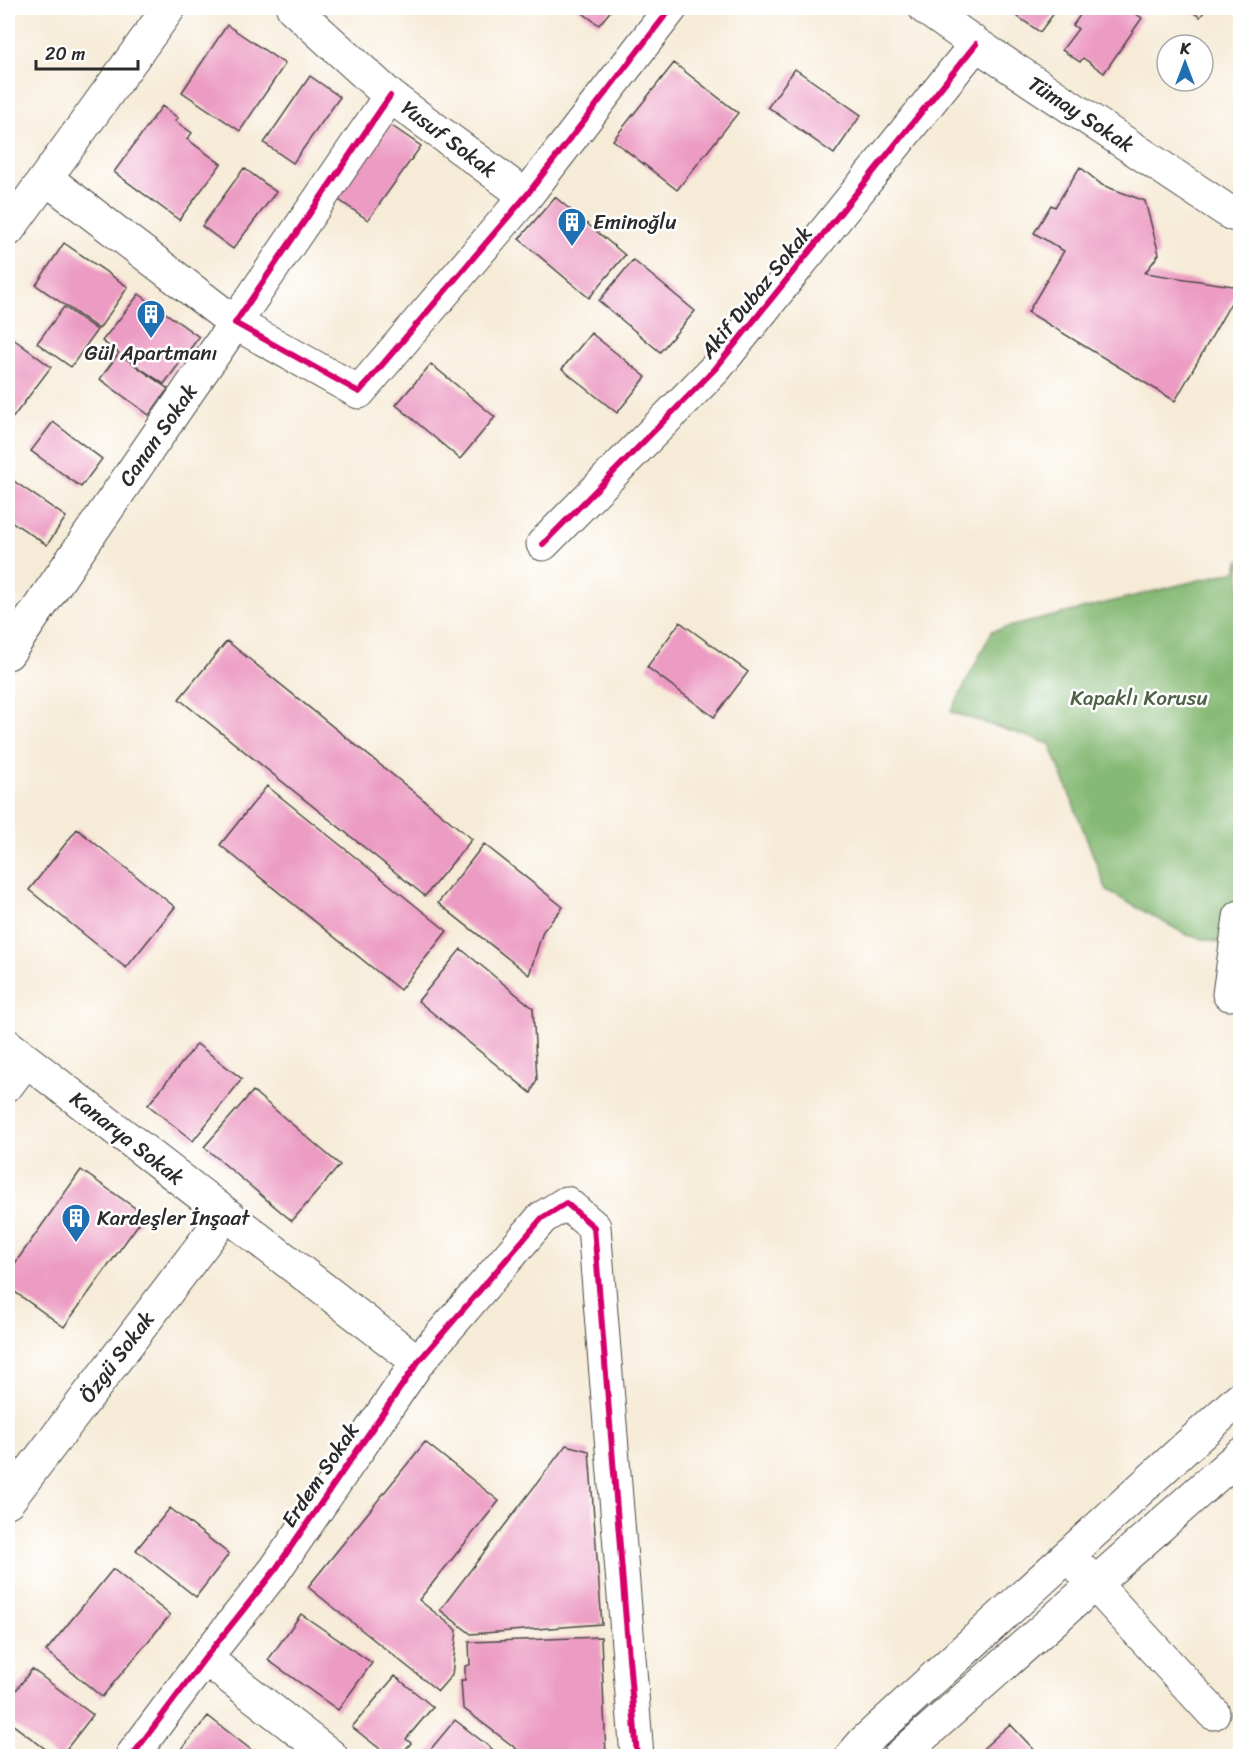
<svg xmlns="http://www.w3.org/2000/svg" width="1248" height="1764" font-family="Sriracha,sans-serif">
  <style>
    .forest { fill: #86b974; stroke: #587250; stroke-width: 1.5 }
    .building { fill: #ec9bc2 }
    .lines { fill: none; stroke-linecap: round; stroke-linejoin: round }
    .minor-casing { stroke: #494845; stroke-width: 35 }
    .minor { stroke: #fff; stroke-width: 33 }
    .cycleway-casing { stroke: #fff; stroke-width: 10 }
    .cycleway { stroke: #d6006c; stroke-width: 6 }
    .labels { text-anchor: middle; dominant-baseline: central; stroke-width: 5; stroke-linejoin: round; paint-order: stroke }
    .street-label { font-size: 21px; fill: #2b2b2b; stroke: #fff }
    .poi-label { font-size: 21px; fill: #2b2b2b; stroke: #fff; text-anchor: start }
    .park-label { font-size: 21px; fill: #505f47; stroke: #fff }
  </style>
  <rect width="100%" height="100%" fill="#fff"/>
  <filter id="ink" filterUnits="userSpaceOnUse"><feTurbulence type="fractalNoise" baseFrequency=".0167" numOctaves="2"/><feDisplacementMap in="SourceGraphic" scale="12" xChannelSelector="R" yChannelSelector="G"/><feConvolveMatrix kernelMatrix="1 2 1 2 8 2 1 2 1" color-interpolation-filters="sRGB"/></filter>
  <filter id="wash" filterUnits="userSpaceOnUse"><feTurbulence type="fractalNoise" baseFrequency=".008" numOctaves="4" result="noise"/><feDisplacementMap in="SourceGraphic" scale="24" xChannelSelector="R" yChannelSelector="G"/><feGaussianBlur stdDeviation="1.35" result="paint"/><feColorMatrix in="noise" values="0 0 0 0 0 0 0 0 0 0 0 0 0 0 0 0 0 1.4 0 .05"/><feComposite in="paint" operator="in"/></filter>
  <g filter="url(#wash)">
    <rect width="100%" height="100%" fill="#f6ebd7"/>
    <!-- forest -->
    <path class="forest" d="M1240,559V948L1187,935L1107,891L1050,744L951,712L992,631L1236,571Z"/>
    <g id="blocks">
      <!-- building -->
      <path class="building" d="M576,8H613L599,25Z
        M1005,8H1058L1040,32Z
        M1085,8H1127L1142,18L1104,73L1083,58L1080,62L1062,50L1078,29L1073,25Z
        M1187,8H1207L1200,17Z
        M227,25L285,64L240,131L182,92Z
        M674,63L738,113L677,190L613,140Z
        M795,69L861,115L834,154L768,107Z
        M310,76L340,97L293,163L264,143Z
        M162,106L178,118L175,121L192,133L187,139L221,164L179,220L114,172Z
        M389,124L421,146L368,220L336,198Z
        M1080,167L1102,185L1145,201L1159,254L1145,273L1240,287L1175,401L1028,312L1064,251L1034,233L1051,205L1055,207Z
        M244,168L276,192L233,249L202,226Z
        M555,197L625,255L589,298L519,239Z
        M64,243L128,287L99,329L36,285Z
        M633,260L695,311L660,352L599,301Z
        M139,294L199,337L164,384L125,358L168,389L149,415L100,379L119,353L102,341Z
        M64,307L97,330L71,367L37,343Z
        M591,333L646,377L617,413L562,369Z
        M8,335L51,367L8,424Z
        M431,364L495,417L460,459L396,405Z
        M53,422L102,459L81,487L31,451Z
        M8,477L66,517L47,545L8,519Z
        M680,622L748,672L714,717L647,667Z
        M227,641L472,839L425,896L179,699Z
        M267,786L447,931L400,990L220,845Z
        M77,829L175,907L126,968L29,890Z
        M484,844L563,907L543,931L529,975L438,903Z
        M461,949L533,1008L537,1079L531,1093L418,1001Z
        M197,1044L242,1079L193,1141L148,1105Z
        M253,1091L340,1165L292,1221L204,1147Z
        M81,1170L145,1215L64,1327L8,1287V1273Z
        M425,1442L499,1501L419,1600L457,1630L452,1675L438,1691L308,1587Z
        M566,1445L589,1451L602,1624L471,1634L440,1610Z
        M170,1508L229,1554L196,1597L136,1550Z
        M113,1569L170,1615L102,1697L46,1651Z
        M301,1614L372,1663L338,1710L268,1660Z
        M601,1637L606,1756H526L463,1708L461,1680H465V1666L470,1665L469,1642Z
        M32,1669L93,1715L61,1756H55L8,1721V1701Z
        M395,1676L433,1707L406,1739L411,1743L400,1756H389L352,1727Z
        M208,1716L259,1756H176Z
        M455,1720L501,1756H425Z
        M1010,1724L1040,1756H975Z"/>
    </g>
  </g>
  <g filter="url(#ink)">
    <use href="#blocks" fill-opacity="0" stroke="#494845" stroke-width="1.5"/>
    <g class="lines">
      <!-- minor casing -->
      <g class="minor-casing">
        <path id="minor" d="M293,8L390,96L526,196
          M925,8L976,44L1232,214L1240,216
          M390,96L235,323L359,392L526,196L671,8
          M8,230L169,8
          M543,544L715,369L976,44
          M8,653L235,323L47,179
          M1229,994L1240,917
          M8,1046L418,1362
          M8,1084L26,1060
          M8,1501L226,1214
          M1080,1568L1213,1713
          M205,1658L331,1756
          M132,1756L205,1658L275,1570L418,1362L542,1218L566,1203L594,1227L637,1756
          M852,1756L864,1742L1240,1398
          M900,1756L1240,1455"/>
      </g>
      <!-- minor -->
      <use href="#minor" class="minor"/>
      <!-- cycleway casing -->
      <g class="cycleway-casing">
        <path id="cycleway" d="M390,96L235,323L359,392L526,196L671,8
          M543,544L715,369L976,44
          M132,1756L205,1658L275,1570L418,1362L542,1218L566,1203L594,1227L637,1756"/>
      </g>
      <!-- cycleway -->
      <use href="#cycleway" class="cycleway"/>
    </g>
  </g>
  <!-- icons -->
  <defs>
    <g id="building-pin" transform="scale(1.5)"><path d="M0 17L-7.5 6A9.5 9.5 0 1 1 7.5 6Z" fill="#1f6fb2" stroke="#fff"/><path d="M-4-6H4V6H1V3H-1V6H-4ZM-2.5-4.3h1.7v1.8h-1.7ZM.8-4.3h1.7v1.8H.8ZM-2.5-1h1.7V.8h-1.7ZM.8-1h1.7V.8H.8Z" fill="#fff"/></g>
  </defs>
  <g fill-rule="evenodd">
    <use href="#building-pin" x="572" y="222"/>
    <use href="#building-pin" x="151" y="314"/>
    <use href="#building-pin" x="76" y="1218"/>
  </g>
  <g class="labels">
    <!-- street labels -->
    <g class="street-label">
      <text transform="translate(1081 114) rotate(33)">Tümay Sokak</text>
      <text transform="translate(449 139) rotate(37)">Yusuf Sokak</text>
      <text transform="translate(756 292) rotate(-51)">Akif Dubaz Sokak</text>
      <text transform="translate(158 435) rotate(-55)">Canan Sokak</text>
      <text transform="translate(127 1138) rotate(38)">Kanarya Sokak</text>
      <text transform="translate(117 1357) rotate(-53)">Özgü Sokak</text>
      <text transform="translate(320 1475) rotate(-56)">Erdem Sokak</text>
    </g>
    <!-- poi labels -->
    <g class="poi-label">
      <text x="593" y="222">Eminoğlu</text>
      <text x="151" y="353" text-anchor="middle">Gül Apartmanı</text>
      <text x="97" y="1218">Kardeşler İnşaat</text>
    </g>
    <!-- park labels -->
    <g class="park-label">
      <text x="1139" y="698">Kapaklı Korusu</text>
    </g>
  </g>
  <!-- margin -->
  <rect width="1248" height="1764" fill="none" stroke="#fff" stroke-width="30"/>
  <!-- north arrow -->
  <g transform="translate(1185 63)"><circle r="28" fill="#ffffff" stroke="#aaaaaa" stroke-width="1.5"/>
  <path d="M0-4.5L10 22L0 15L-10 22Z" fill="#1f6fb2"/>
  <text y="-9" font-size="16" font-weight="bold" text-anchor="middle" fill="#2b2b2b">K</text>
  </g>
  <!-- scale -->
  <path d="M36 60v9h102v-9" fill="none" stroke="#2b2b2b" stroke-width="3"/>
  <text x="45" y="60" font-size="18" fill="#2b2b2b" stroke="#ffffff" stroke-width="4.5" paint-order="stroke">20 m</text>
</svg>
